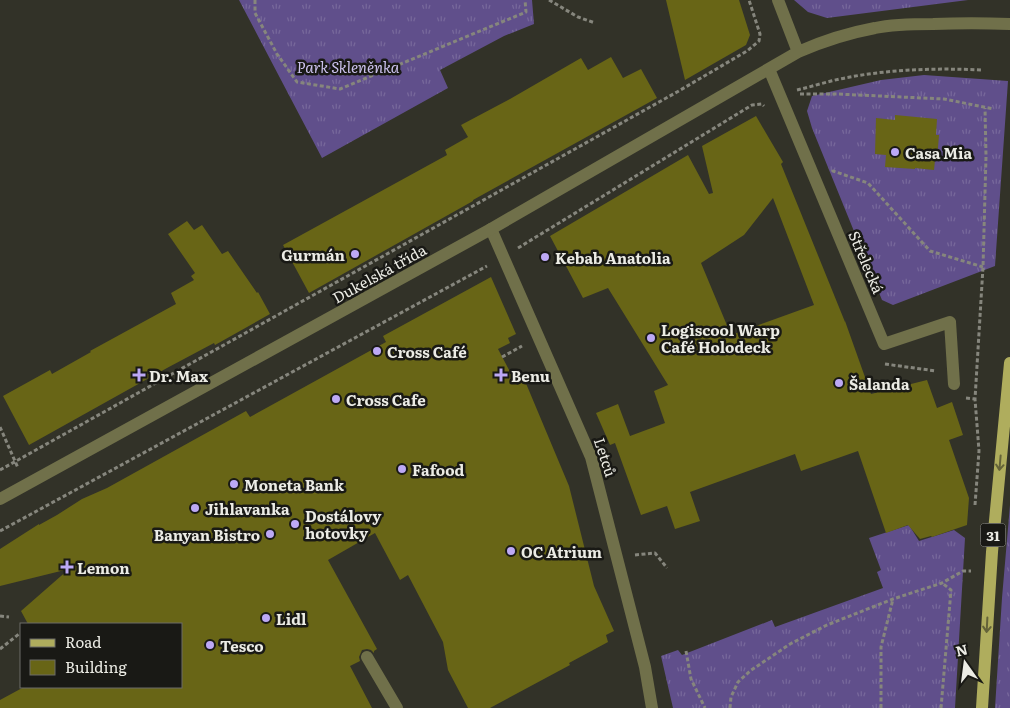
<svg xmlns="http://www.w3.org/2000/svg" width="1010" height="708" font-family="Literata,serif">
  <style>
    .grass { fill: url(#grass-tufts) }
    .building { fill: #686516; fill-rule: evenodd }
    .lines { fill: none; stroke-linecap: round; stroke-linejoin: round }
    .path { stroke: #86867d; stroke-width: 3; stroke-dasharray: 4 2.5; stroke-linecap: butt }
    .service { stroke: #70704a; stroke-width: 12 }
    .pedestrian { stroke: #70704a; stroke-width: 12 }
    .minor { stroke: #70704a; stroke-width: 12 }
    .primary { stroke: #afad5d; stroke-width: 12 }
    .oneway { stroke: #646339 }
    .poi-dot { fill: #bda9f5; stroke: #191915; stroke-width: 2 }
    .labels { text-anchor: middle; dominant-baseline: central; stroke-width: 5; stroke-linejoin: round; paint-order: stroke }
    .shield { fill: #191915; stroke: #adada7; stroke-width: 1 }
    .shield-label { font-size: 14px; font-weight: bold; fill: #ecece5 }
    .park-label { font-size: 15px; font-style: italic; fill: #cdc3ef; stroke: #191915 }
    .poi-label { font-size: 15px; font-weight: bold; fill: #ecece5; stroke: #191915; text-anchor: start }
    .street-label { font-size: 15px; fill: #ecece5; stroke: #191915 }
  </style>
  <defs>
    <pattern id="grass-tufts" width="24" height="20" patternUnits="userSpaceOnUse" patternTransform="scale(1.25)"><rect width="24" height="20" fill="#604f8b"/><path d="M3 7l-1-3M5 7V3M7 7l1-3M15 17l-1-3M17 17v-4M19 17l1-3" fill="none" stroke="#77689b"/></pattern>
  </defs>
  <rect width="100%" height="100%" fill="#323228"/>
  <!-- grass -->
  <path class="grass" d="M239,0H532L534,24L504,36L440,70L448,88L322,158Z
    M794,0H968L827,18L808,12Z
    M924,75L1008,81L995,266L893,305L882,300L812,128L807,111L812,96L881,80Z
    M1010,505V708H995L1002,598Z
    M909,525L919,541L954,530L965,538L955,708H673L661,656L678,650L682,655L772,620L775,627L883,588L877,572L881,570L869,538Z"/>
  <!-- building -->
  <path class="building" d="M666,0H739L750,35L746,45L685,80Z
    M611,57L623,78L641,69L657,98L473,200V201L309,293L283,245L447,155L445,150L468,137L461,125L510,99L581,58L588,70Z
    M895,115L937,119L936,135H939L937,160H935L934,170L915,168V169L885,167L886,155L875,154L876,118L895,120Z
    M756,116L783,162L781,164L845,322V321L871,394L927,380L937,408L952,402L963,435L949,440L969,498L967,525L932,537L931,536L920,539L908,525L886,533L858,451L801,471L795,454L690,492L700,521L675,529L667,506L641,515L615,443L610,445L596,413L618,404L630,436L665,423L654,391L668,385L608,288L583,298L550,236L688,155L709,194L713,193L702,146ZM773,198L814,305L731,335L701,263L744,235Z
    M187,221L194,230L202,225L222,254L228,251L257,293L258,292L270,314L215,345L214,343L167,368L29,445L3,396L50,370L52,374L91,352L90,351L176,304L171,293L194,280L191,276L195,273L168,234Z
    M491,277L516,334L508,338L510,343L498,349L517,385L525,381L569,486L594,586L614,631L606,635L608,642L569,663L570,665L490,708H468L448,670L443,642L408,575L400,580L375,533L328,560L377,649L374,651V653L371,650L367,649L362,650L359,657L360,661L350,666L372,708H0V700L24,687H181V624H28L21,611L69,569L0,586V549L39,524V525L57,515L82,499L107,488L246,411L250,417L386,342L383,336Z"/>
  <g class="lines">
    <!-- path -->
    <path class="path" d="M255,0V13L277,54L297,82L340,89L526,12L525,0
      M549,0L578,17L595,23
      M797,90C814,86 832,80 850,77C894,69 937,68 982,70
      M800,94H837L944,99L994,109
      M832,172L833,171L868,183L930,251L983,267
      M518,248L752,105L762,104L764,106
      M502,357L522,346
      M885,364L936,371
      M966,398L975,399
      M0,427L18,468
      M0,470L677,92L747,51L759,41L760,34L749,0
      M975,505L979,451L975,399L983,267L986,156L985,108
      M0,531L487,266
      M635,555L655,553L667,568
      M0,616L9,617
      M0,649L19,634
      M686,651L691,679L705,708
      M730,708L731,697L738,682L750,671L790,644L827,625L893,599L942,583L963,571H971
      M881,708V647L893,599
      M941,708L951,590L942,583"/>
    <!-- service -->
    <path class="service" d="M367,657L397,708"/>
    <!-- pedestrian -->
    <path class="pedestrian" d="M491,229L591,457L645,667L652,708"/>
    <!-- minor -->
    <path class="minor" d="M778,0L798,52
      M769,69L884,344L950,322L954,384
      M0,499L491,229L798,52C823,41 848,33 875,28C894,24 914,24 933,24C959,23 984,23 1010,24"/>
    <!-- primary -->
    <path class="primary" d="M982,708L992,552L1010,363"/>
  </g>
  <!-- one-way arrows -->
  <defs><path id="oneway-shaft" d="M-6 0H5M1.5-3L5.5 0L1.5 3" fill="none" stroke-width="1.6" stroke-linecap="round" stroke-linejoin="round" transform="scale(1.25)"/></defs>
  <g class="oneway">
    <use href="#oneway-shaft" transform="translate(1000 463) rotate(95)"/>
    <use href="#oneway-shaft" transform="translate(987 625) rotate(93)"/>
  </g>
  <!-- markers -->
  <g class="poi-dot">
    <circle cx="895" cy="152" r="5"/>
    <circle cx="355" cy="254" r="5"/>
    <circle cx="545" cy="257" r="5"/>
    <circle cx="651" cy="338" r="5"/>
    <circle cx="377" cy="351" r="5"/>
    <path d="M136.5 367.5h5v5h5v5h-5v5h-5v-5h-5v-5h5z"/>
    <path d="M498.5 367.5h5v5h5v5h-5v5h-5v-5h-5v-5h5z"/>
    <circle cx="839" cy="383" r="5"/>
    <circle cx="336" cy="399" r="5"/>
    <circle cx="402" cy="469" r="5"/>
    <circle cx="234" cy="484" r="5"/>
    <circle cx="195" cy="508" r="5"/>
    <circle cx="295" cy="524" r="5"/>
    <circle cx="270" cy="534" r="5"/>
    <circle cx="511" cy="551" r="5"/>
    <path d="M64.5 559.5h5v5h5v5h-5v5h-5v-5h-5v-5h5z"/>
    <circle cx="266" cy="618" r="5"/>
    <circle cx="210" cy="645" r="5"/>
  </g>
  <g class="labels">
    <!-- shield labels -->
    <rect class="shield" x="980.5" y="523.5" width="25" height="23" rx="4"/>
    <g class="shield-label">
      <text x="993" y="535">31</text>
    </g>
    <!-- park labels -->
    <g class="park-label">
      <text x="348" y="66">Park Skleněnka</text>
    </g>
    <!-- poi labels -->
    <g class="poi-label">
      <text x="905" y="152">Casa Mia</text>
      <text x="345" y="254" text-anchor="end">Gurmán</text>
      <text x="555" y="257">Kebab Anatolia</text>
      <text x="661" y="329">Logiscool Warp<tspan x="661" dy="17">Café Holodeck</tspan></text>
      <text x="387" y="351">Cross Café</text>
      <text x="149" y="375">Dr. Max</text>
      <text x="511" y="375">Benu</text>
      <text x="849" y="383">Šalanda</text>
      <text x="346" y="399">Cross Cafe</text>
      <text x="412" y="469">Fafood</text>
      <text x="244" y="484">Moneta Bank</text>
      <text x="205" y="508">Jihlavanka</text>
      <text x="305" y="515">Dostálovy<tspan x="305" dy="17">hotovky</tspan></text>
      <text x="260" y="534" text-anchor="end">Banyan Bistro</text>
      <text x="521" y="551">OC Atrium</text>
      <text x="77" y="567">Lemon</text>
      <text x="276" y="618">Lidl</text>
      <text x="220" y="645">Tesco</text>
    </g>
    <!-- street labels -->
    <g class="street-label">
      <text transform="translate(867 262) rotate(67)">Střelecká</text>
      <text transform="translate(379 273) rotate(-29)">Dukelská třída</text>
      <text transform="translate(606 457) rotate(72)">Letců</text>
    </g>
  </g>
  <!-- legend -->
  <rect x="20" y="623" width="162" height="65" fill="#191915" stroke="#6d6d68"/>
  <rect x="30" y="639" width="25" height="8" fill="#afad5d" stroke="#6d6d68"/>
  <text x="65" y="648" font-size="15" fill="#ecece5">Road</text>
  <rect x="30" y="660" width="25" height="15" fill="#686516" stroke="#6d6d68"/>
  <text x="65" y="673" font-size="15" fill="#ecece5">Building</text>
  <!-- north arrow -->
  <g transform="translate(965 663) rotate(346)" stroke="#191915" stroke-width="4" paint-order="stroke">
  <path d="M0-4L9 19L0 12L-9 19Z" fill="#ecece5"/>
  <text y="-8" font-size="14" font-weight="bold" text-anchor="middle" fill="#ecece5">N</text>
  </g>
</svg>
